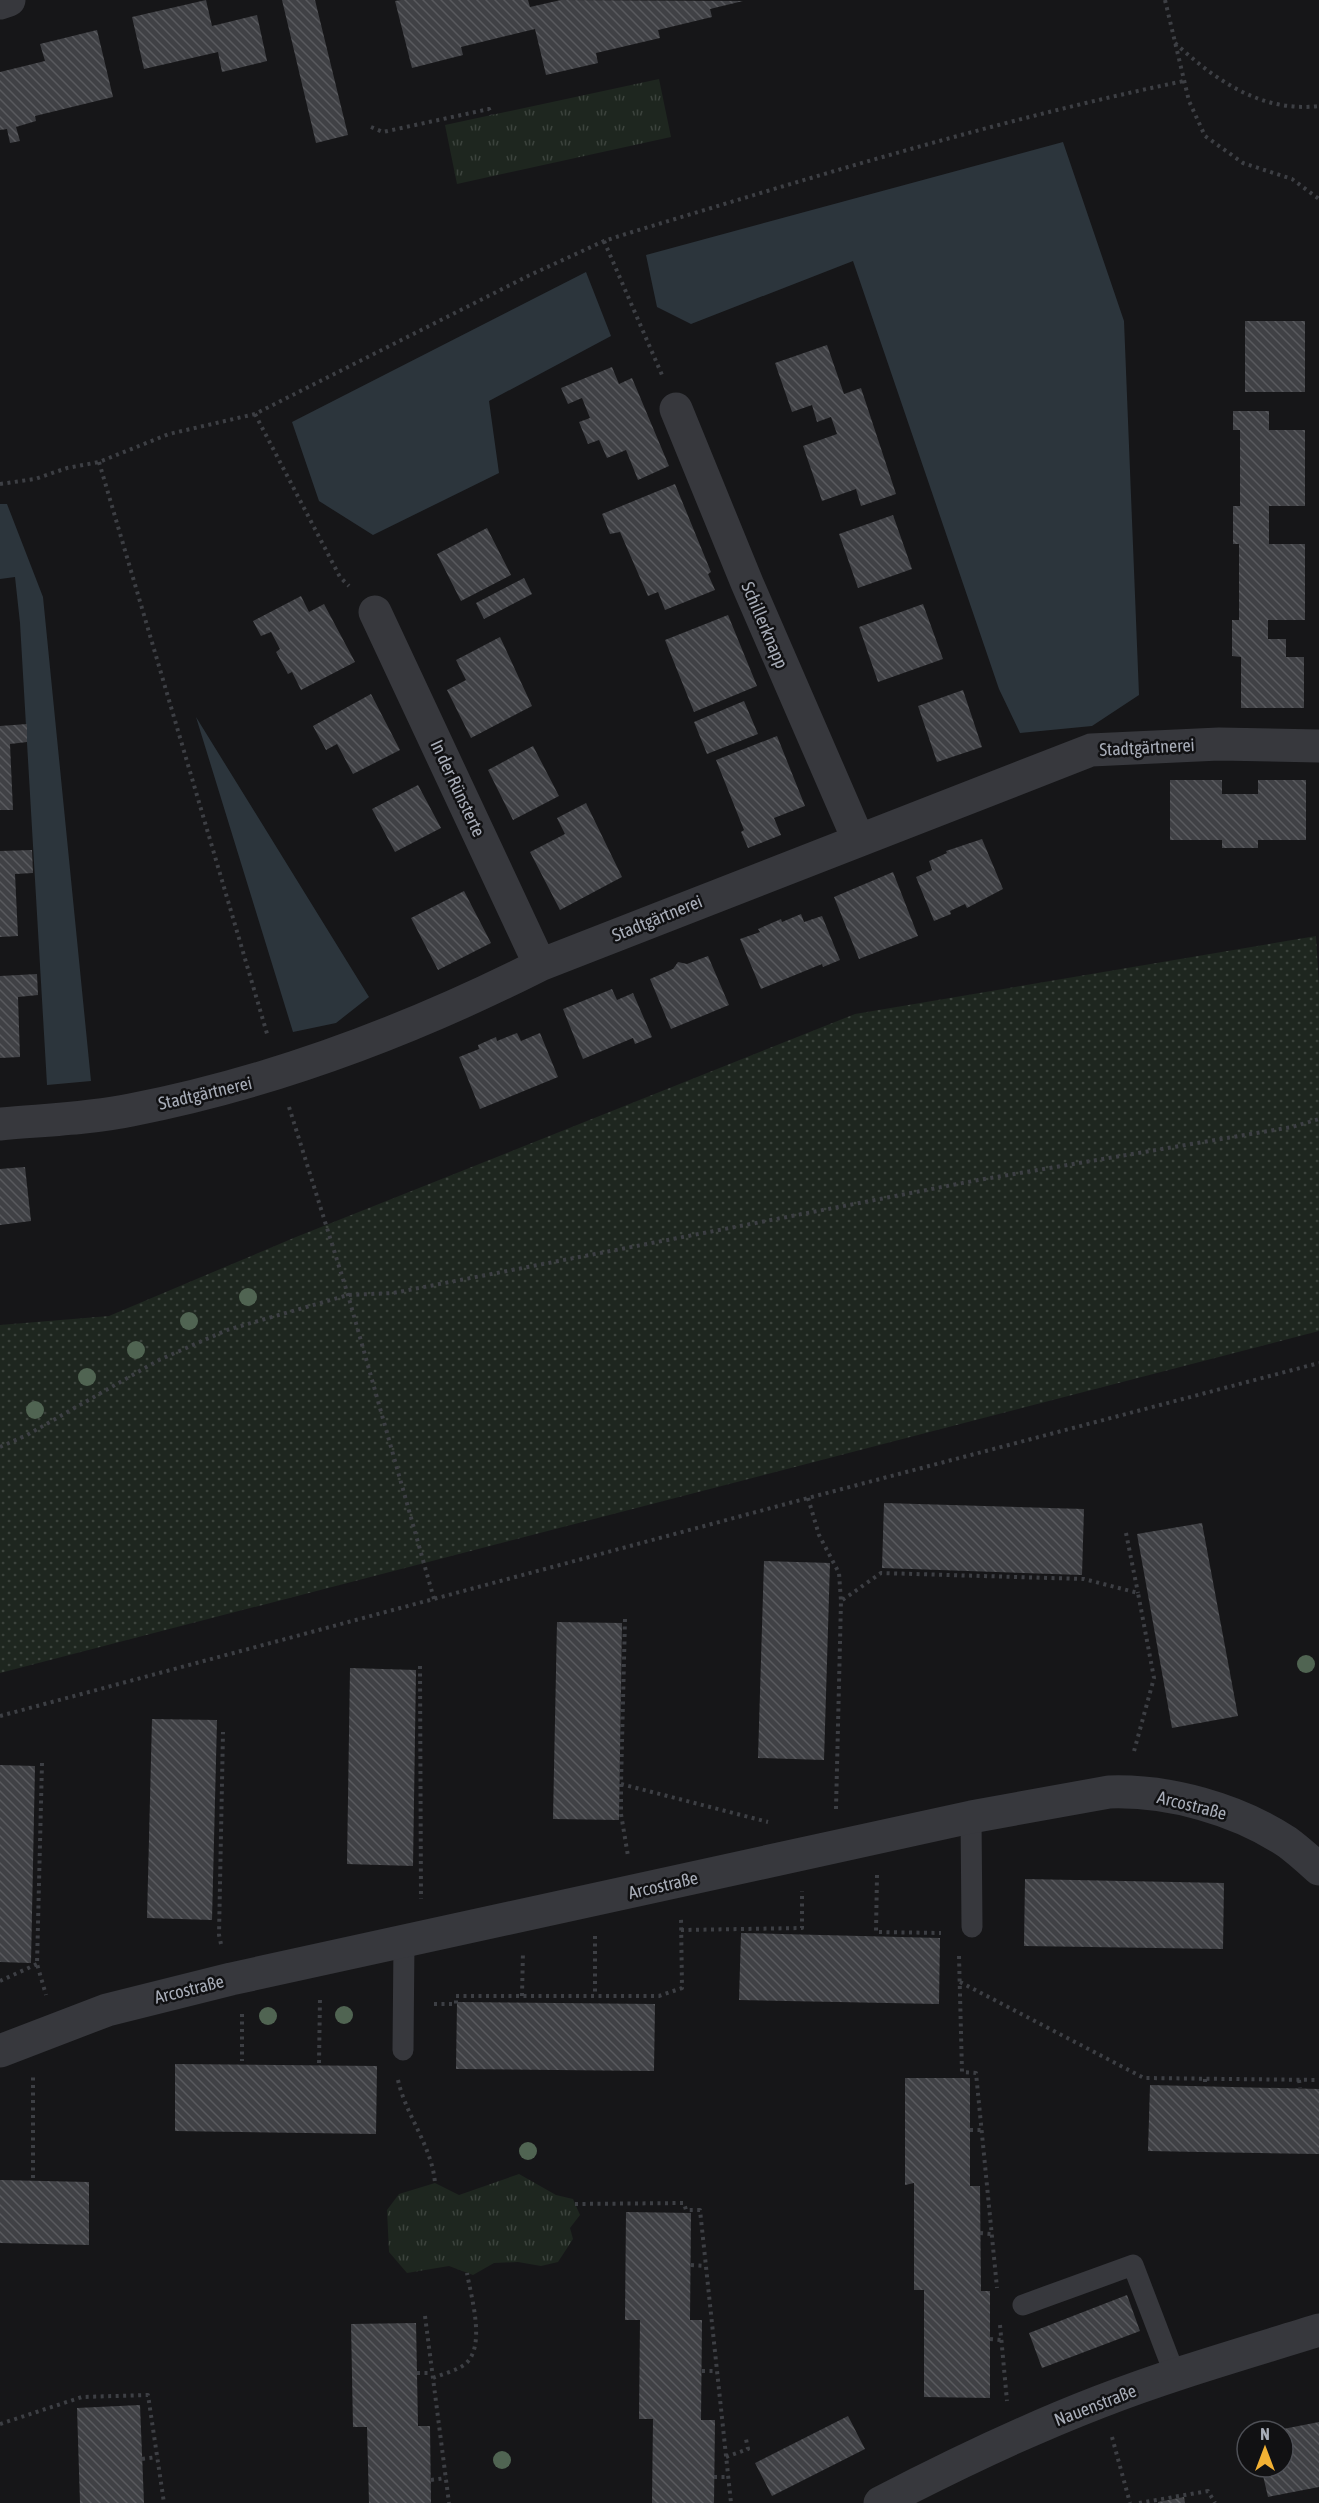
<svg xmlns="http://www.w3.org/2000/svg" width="1319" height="2503" font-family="'Asap Condensed',sans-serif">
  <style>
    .grass { fill: url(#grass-dots) }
    .park { fill: url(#park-tufts) }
    .water { fill: #2c353c }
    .building { fill: url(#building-back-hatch) }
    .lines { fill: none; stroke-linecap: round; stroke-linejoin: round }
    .path { stroke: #3d3f44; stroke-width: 4; stroke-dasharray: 3 4.5; stroke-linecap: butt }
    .service { stroke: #37383d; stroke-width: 21 }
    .minor { stroke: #37383d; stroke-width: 33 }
    .tree { fill: #506452 }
    .labels { text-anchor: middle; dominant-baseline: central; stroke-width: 5; stroke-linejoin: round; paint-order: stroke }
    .street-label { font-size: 18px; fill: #a8adb8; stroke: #111113 }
  </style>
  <defs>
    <pattern id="grass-dots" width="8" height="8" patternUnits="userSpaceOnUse" patternTransform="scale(1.5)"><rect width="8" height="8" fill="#1e261f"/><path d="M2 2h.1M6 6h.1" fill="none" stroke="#3c433d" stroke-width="1.8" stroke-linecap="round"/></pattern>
    <pattern id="park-tufts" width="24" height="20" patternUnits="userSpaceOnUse" patternTransform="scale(1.5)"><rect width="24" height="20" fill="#1e261f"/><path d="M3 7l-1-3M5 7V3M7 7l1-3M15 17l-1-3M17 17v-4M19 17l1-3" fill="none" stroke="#3c433d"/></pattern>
    <pattern id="building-back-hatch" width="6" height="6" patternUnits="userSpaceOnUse" patternTransform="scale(1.5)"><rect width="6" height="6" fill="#404145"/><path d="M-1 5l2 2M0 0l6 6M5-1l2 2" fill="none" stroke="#595a5e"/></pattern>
  </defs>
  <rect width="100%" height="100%" fill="#161618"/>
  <!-- grass -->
  <path class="grass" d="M1316,936L1319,985V1331L0,1673V1325L109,1316L296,1237L855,1014Z"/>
  <!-- park -->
  <path class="park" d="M659,79L671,137L457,184L445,125Z
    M519,2174L556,2195L573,2199L580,2215L570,2228L573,2239L558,2262L541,2266L518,2262L494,2263L473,2275L449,2266L407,2273L389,2252L387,2210L399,2194L435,2183L459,2195Z"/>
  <!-- water -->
  <path class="water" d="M1063,142L1124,321L1139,695L1092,726L1020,733L999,689L853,261L691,324L657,307L646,255Z
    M586,272L611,336L489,401L499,473L373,535L319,501L292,422Z
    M0,504H7L43,597L91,1081L47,1085L20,623L15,577L0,579Z
    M196,717L369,997L336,1023L293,1032Z"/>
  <!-- building -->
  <path class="building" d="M206,0L212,26L257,15L267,61L222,72L218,52L144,69L132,17Z
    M282,0H315L348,135L316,143Z
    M401,0H528L530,7L561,0L743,1L710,9L712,17L658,30L660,38L596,53L598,63L546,75L535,29L461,47L463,55L412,68L395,1Z
    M97,30L113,97L35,116L36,121L16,127L20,141L10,143L7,129L0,130V72L45,61L40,44Z
    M1245,321H1305V392H1245Z
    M827,345L844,394L861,388L896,494L861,506L856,489L822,501L803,446L837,434L831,417L817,422L812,405L792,412L775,363Z
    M612,367L619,384L632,378L669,466L638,480L626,450L607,458L599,440L588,444L579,422L590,418L582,398L568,404L561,388Z
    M1233,411H1269V430H1305V506H1269V544H1305V620H1268V639H1286V657H1304V708H1241V657L1232,656V620H1239V544H1233V506H1240V430H1233Z
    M675,484L711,572L708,574L715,590L665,610L658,592L648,596L620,532L610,534L602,514Z
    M893,515L912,569L858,588L839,534Z
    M487,528L511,575L461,601L437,554Z
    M524,578L532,594L484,619L476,603Z
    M301,596L309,612L324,604L355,662L301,690L292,672L288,674L276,652L280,649L271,632L261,636L253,621Z
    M923,604L943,659L878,682L859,627Z
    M728,615L757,686L694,712L665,640Z
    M500,637L532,706L471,738L447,690L466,680L456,660Z
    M963,690L982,747L937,762L918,706Z
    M371,694L400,750L353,774L337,744L326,750L313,726Z
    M744,701L758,734L707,754L694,722Z
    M27,724V742L10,744L13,810H0V726Z
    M777,736L805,806L774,818L781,835L748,848L741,832L744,830L716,760Z
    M533,746L559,796L513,820L488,770Z
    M1170,780H1222V794H1258V780H1306V840H1258V848H1222V840H1170Z
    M418,785L441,828L395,852L372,809Z
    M586,803L622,877L560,910L530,852L565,834L557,818Z
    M982,839L1003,889L967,908L965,904L950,911L951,914L934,921L916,877L932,870L929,861L947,853L946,851Z
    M32,850L33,873L15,874L18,936L0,937V851Z
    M893,872L918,936L859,959L834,897Z
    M464,891L491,943L438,970L411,918Z
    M801,914L804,922L822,916L840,960L823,967L822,964L761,989L740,939L760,932L758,929L781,919L782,922Z
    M708,956L729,1005L671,1029L650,979L673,969L678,962L687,964Z
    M37,974L38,995L18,997L20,1057L0,1058V976Z
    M612,989L617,1000L633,993L652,1037L635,1044L633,1038L583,1059L563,1009Z
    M517,1033L521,1041L540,1033L558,1077L480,1109L459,1057L479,1049L478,1045L496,1037L497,1041Z
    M25,1167L31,1221L0,1225V1169Z
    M884,1503L1084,1509L1082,1575L882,1568Z
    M1202,1523L1238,1716L1172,1728L1137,1534Z
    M764,1561L830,1563L824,1760L758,1758Z
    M557,1622L622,1623L619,1820L553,1819Z
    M350,1668L416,1670L413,1866L347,1864Z
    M152,1719L217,1720L212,1920L147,1918Z
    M0,1765L35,1766L31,1963L0,1962Z
    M1025,1879L1224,1883L1223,1949L1024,1946Z
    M741,1933L940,1938L939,2004L739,2000Z
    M457,2002L655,2004L654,2071L456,2069Z
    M175,2064L377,2066L376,2134L175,2131Z
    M905,2078H970V2186H980L981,2291H990V2398L924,2397V2290H914V2183L905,2185Z
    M1150,2085L1319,2089V2154L1148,2151Z
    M0,2180L89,2182V2245L0,2243Z
    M626,2212L691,2213L690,2320H702L701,2420H715L714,2503H652L653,2419H639L640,2320H625Z
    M1127,2295L1140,2331L1042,2368L1029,2333Z
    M416,2323L418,2426H430L431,2503H369L367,2427H353L351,2324Z
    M140,2405L144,2503H80L77,2408Z
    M848,2416L865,2449L772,2496L755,2463Z
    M1319,2422V2487L1268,2497L1261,2467H1283V2431L1278,2430Z
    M1184,2497L1185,2503H1158V2502Z"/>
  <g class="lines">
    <!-- path -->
    <path class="path" d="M1165,0L1189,101L1205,136L1243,163L1292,179L1319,199
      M1175,43C1215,80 1262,113 1319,106
      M371,127L383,132L489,109L491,115
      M604,241L662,375
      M255,414L340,577L349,586
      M99,462L268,1037
      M0,484L35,479L67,468L99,462L169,434L255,414L528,276L604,241L629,233C813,177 996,120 1184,81
      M289,1107L348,1295L434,1599
      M0,1447L27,1435L159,1360L227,1330L348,1295L393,1293L973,1181L1292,1127L1319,1119
      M808,1498L819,1535L839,1573L841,1601
      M1126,1533L1138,1593
      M625,1619L621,1784L768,1822
      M420,1666L421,1899
      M0,1716L808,1498L1319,1363
      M42,1763L37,1964L46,1995
      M621,1784V1814L628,1856
      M836,1809L841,1601L881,1573L1084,1579L1138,1593L1154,1678L1133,1755
      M877,1875L876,1932L941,1933
      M681,1930L802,1928V1891
      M595,1936V1996
      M221,1944L219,1935L223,1732
      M959,1956L962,2072L976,2073L997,2288
      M0,1981L37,1964
      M960,1982L1144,2078L1319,2080
      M522,1996L523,1951
      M434,2004H456V1996H659L682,1988L681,1917
      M242,2014V2061
      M319,2063L320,1998
      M1205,2079V2086
      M398,2080C406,2116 432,2146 435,2183
      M1299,2080L1300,2088
      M970,2130H981
      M33,2178V2077
      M575,2204L684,2203L686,2210H700L731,2503
      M980,2233L991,2234
      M691,2265L706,2266
      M425,2316L449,2503
      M1000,2325L1007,2401
      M990,2339L1001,2340
      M702,2371H717
      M417,2373H432
      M433,2378C443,2374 455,2371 464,2365C487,2348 471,2297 467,2273
      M0,2424L82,2397L148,2395L164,2503
      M1112,2437L1130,2503
      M726,2457L748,2449L746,2439
      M142,2459L157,2457
      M714,2477H728
      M431,2480L446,2478
      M1139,2503L1208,2491L1215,2503"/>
    <!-- service -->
    <path class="service" d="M971,1817L972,1927
      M403,2050L404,1941
      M1023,2305L1133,2265L1175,2375"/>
    <!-- minor -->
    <path class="minor" d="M0,3L9,0
      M676,409L747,583L858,839
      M375,612L540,965
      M0,1124C43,1120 88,1119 131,1110C275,1082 409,1031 540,965L1091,750L1219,744L1319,746
      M0,2051L107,2010L231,1979L971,1817L1109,1792C1169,1790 1237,1809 1287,1842C1298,1850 1309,1860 1319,1869
      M880,2503C951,2466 1024,2431 1099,2402C1171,2374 1245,2353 1319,2330"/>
  </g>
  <!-- trees -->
  <g class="tree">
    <circle cx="248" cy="1297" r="9"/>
    <circle cx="189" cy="1321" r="9"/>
    <circle cx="136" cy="1350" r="9"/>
    <circle cx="87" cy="1377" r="9"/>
    <circle cx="35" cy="1410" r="9"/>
    <circle cx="1306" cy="1664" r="9"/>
    <circle cx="344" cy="2015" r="9"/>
    <circle cx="268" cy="2016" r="9"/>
    <circle cx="528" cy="2151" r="9"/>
    <circle cx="502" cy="2460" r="9"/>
  </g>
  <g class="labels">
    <!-- street labels -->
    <g class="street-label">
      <text transform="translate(765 625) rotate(67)">Schillerknapp</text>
      <text transform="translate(1147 747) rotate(-3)">Stadtgärtnerei</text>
      <text transform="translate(458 788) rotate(65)">In der Rünsterte</text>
      <text transform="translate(657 918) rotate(-22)">Stadtgärtnerei</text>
      <text transform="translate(205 1093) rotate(-13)">Stadtgärtnerei</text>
      <text transform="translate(1192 1805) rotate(14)">Arcostraße</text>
      <text transform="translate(663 1885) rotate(-13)">Arcostraße</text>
      <text transform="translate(189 1989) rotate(-14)">Arcostraße</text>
      <text transform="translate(1095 2405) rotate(-21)">Nauenstraße</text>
    </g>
  </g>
  <!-- north arrow -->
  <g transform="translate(1265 2449)"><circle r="28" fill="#111113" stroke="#4d4f55" stroke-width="1.5"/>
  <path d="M0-4.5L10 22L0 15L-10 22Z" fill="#f2b134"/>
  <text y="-9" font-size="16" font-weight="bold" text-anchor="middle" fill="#a8adb8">N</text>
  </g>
</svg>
